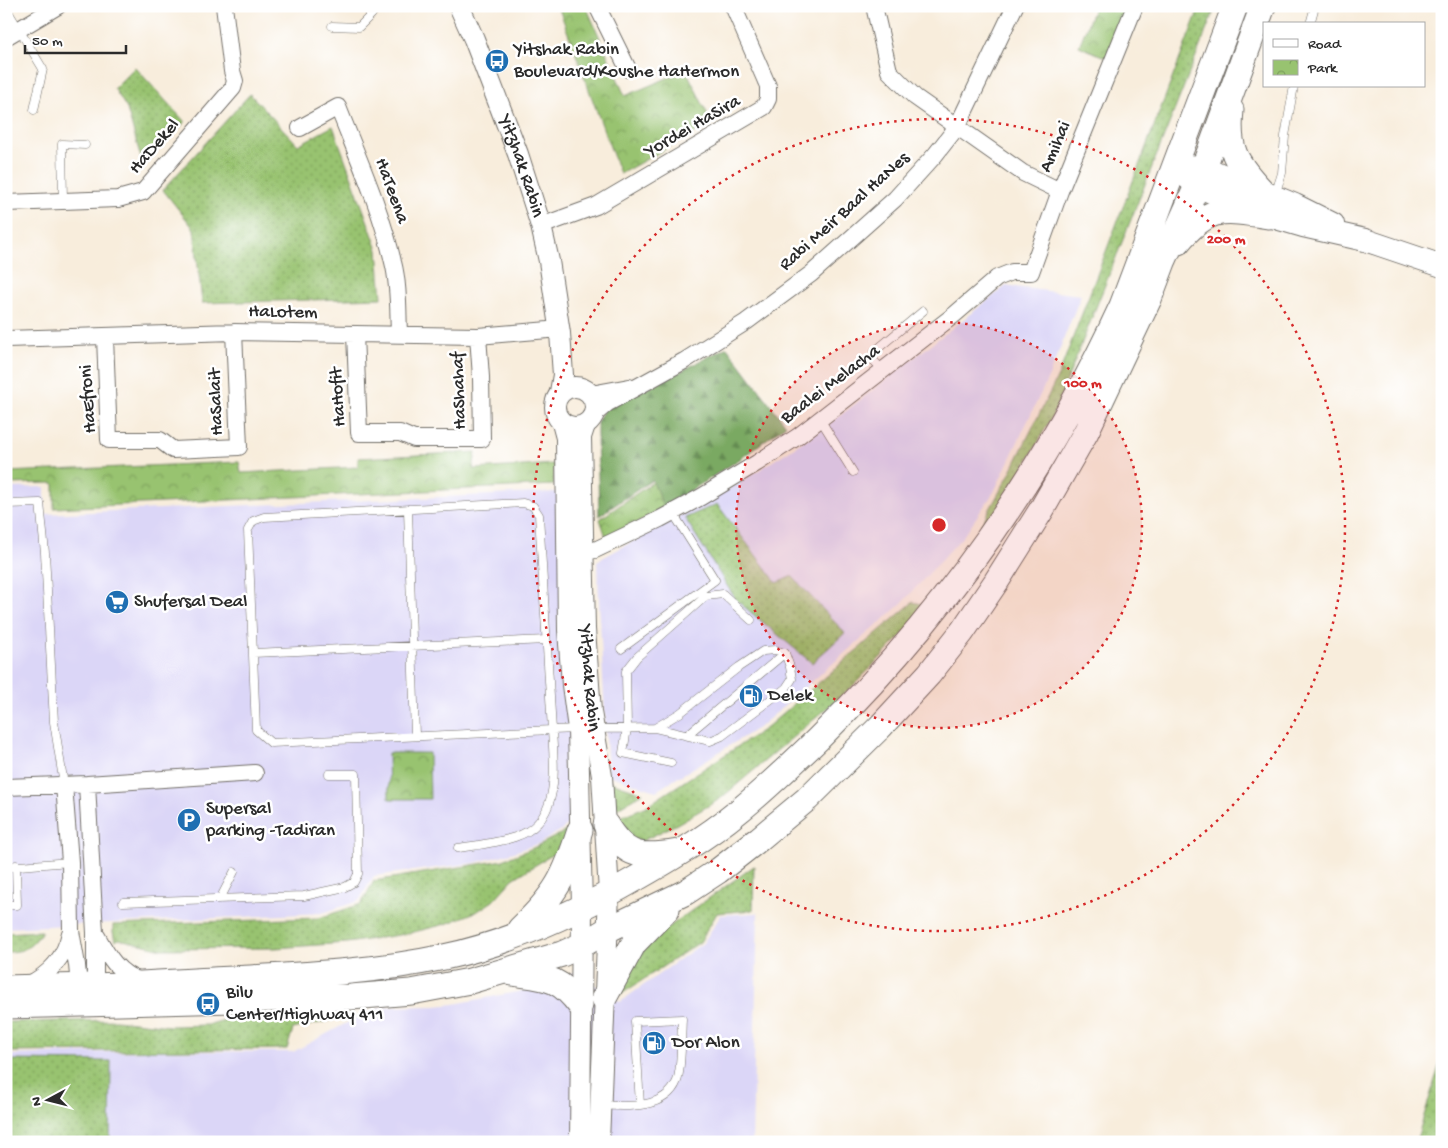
<svg xmlns="http://www.w3.org/2000/svg" width="1448" height="1148" font-family="'Gochi Hand',sans-serif">
  <style>
    .built { fill: #dbd6f7 }
    .grass { fill: url(#grass-dots); stroke: #62774e }
    .forest { fill: url(#forest-firs); stroke: #526a46 }
    .park { fill: url(#park-crowns); stroke: #62774e }
    .lines { fill: none; stroke-linecap: round; stroke-linejoin: round }
    .service-casing { stroke: #736f69; stroke-width: 9 }
    .minor-casing { stroke: #736f69; stroke-width: 18 }
    .tertiary-casing { stroke: #736f69; stroke-width: 22 }
    .secondary-casing { stroke: #736f69; stroke-width: 24 }
    .primary-casing { stroke: #736f69; stroke-width: 27 }
    .service { stroke: #fff; stroke-width: 8 }
    .minor { stroke: #fff; stroke-width: 16 }
    .tertiary { stroke: #fff; stroke-width: 20 }
    .secondary { stroke: #fff; stroke-width: 22 }
    .primary { stroke: #fff; stroke-width: 25 }
    .ring { fill: none; stroke: #d62828; stroke-width: 2.5; stroke-dasharray: 2.5 5 }
    .labels { text-anchor: middle; dominant-baseline: central; stroke-width: 5; stroke-linejoin: round; paint-order: stroke }
    .poi-label { font-size: 19px; fill: #2b2b2b; stroke: #fff; text-anchor: start }
    .street-label { font-size: 19px; fill: #2b2b2b; stroke: #fff }
    .centre { fill: #d62828; stroke: #fff; stroke-width: 2.5 }
    .ring-label { font-size: 15px; text-anchor: middle; font-weight: bold; fill: #d62828; stroke: #fff; stroke-width: 5; stroke-linejoin: round; paint-order: stroke }
  </style>
  <defs>
    <pattern id="grass-dots" width="8" height="8" patternUnits="userSpaceOnUse" patternTransform="scale(1.25)"><rect width="8" height="8" fill="#98c370"/><path d="M2 2h.1M6 6h.1" fill="none" stroke="#7c9f5c" stroke-width="1.8" stroke-linecap="round"/></pattern>
    <pattern id="forest-firs" width="22" height="20" patternUnits="userSpaceOnUse" patternTransform="scale(1.25)"><rect width="22" height="20" fill="#7aa962"/><path d="M5 1l3.5 6h-7zM16 11l3.5 6h-7z" fill="#648a51"/></pattern>
    <pattern id="park-crowns" width="20" height="18" patternUnits="userSpaceOnUse" patternTransform="scale(1.25)"><rect width="20" height="18" fill="#98c370"/><path d="M2 6a3 3 0 1 1 6 0M12 15a3 3 0 1 1 6 0" fill="none" stroke="#7c9f5c"/></pattern>
  </defs>
  <rect width="100%" height="100%" fill="#fff"/>
  <filter id="ink" filterUnits="userSpaceOnUse"><feTurbulence type="fractalNoise" baseFrequency=".02" numOctaves="2"/><feDisplacementMap in="SourceGraphic" scale="10" xChannelSelector="R" yChannelSelector="G"/><feConvolveMatrix kernelMatrix="1 2 1 2 8 2 1 2 1" color-interpolation-filters="sRGB"/></filter>
  <filter id="wash" filterUnits="userSpaceOnUse"><feTurbulence type="fractalNoise" baseFrequency=".0096" numOctaves="4" result="noise"/><feDisplacementMap in="SourceGraphic" scale="20" xChannelSelector="R" yChannelSelector="G"/><feGaussianBlur stdDeviation="1.12" result="paint"/><feColorMatrix in="noise" values="0 0 0 0 0 0 0 0 0 0 0 0 0 0 0 0 0 1.4 0 .05"/><feComposite in="paint" operator="in"/></filter>
  <g filter="url(#wash)">
    <rect width="100%" height="100%" fill="#f8eddc"/>
    <!-- built -->
    <path class="built" d="M1006,286L1081,295L1049,376L994,492L964,535L901,604L761,726L656,791L608,775L597,561L736,485L827,426Z
      M45,487V514L558,492L576,813L563,829L540,843L511,853L474,863L374,876L359,901L322,913L6,928V488Z
      M758,913L752,1142H6V1055L148,1051L293,1052L356,1018L382,1007L436,1006L454,1004L522,991L575,972L620,1002L703,943L721,915Z"/>
    <!-- grass -->
    <path class="grass" d="M1200,6H1216L1054,413L985,539L981,525L1010,473L1059,374Z
      M135,67L185,122L143,165L127,109L114,88Z
      M250,94L298,145L333,126L378,250L382,298L202,303L194,229L163,190Z
      M717,504L777,583L792,576L845,633L812,663L736,600L685,518Z
      M913,602L931,606L851,688L720,799L677,824L634,845L614,819L645,807L766,728Z
      M570,829L573,842L513,879L493,901L478,911L446,924L406,934L347,943L275,948L162,949L119,939L115,941L113,932V925L319,918L361,904L374,881L503,860L533,848Z
      M754,866L753,910L717,913L700,942L620,995L639,954L656,936Z
      M42,931C32,947 25,952 6,952V933Z
      M252,1012L355,1015L293,1029L287,1049L6,1052V1022L116,1020L170,1026L207,1025Z
      M1442,1053V1142H1416L1440,1063Z
      M6,1060L111,1061L110,1142H6Z"/>
    <!-- forest -->
    <path class="forest" d="M727,347L786,425L740,459L664,508L652,480L599,516L597,435V422L604,409L668,378Z"/>
    <!-- park -->
    <path class="park" d="M558,6H586L625,96L686,70L712,123L620,174Z
      M1095,6H1127L1107,58L1079,46Z
      M476,452L473,469L554,464V485L54,508V483L6,484V472L239,462L241,473L358,467V458Z
      M653,482L664,508L607,540L600,519Z
      M388,753H429L430,799H389Z
      M608,781L643,793L611,812Z"/>
  </g>
  <g filter="url(#ink)">
    <g class="lines">
      <!-- service casing -->
      <g class="service-casing">
        <path id="service" d="M6,8L43,69L34,110
          M1310,24L1315,6
          M332,26L359,27L372,14L367,6
          M1275,195L1282,173L1285,136L1294,86
          M63,201L62,144L85,145
          M883,370L872,359L875,351L923,311
          M820,419L853,472
          M6,504L40,503L45,553L54,722L64,785
          M408,509L415,736
          M621,649L715,580L673,513
          M253,653L546,640
          M594,729L655,728L710,741L722,736L786,688L792,679L790,667L785,653L775,650L763,651L739,667L680,713L655,728
          M687,735L785,653
          M671,763L623,753L627,728L626,671L637,657L706,596L723,594L751,620
          M458,848C477,845 497,843 515,837C562,822 554,768 552,730L539,515L533,506L523,503L264,517L253,521L248,530L256,730L271,743L552,730L578,729
          M6,867L70,862
          M220,899L234,872
          M123,902L304,896L345,887L354,882L358,874L356,774H329
          M6,905H17L16,865
          M601,1105C627,1107 666,1109 677,1081C682,1069 681,1033 682,1019L635,1021L640,1105"/>
      </g>
      <!-- minor casing -->
      <g class="minor-casing">
        <path id="minor" d="M597,6L628,69
          M874,6L889,71L915,97L1023,173L1060,191L1135,6
          M6,37L58,6
          M300,128L338,107C358,158 381,209 393,262C399,285 398,310 399,334
          M6,203L118,199L143,192L233,88L235,81L232,71L224,6
          M541,226L596,206L764,107L768,99V86L733,6
          M355,334L359,433H400L414,439H482L481,377L478,336
          M105,337L109,440H160L173,450L239,447L234,332
          M6,339L234,332L478,336L560,329
          M591,394L629,387
          M595,414L608,403L684,361L746,322L811,274L895,199L935,155L957,127L1015,6
          M572,554L595,550L660,519L701,497L757,463L797,437L954,315L997,278L1012,272H1031L1060,191
          M87,784L95,933V986L92,994
          M64,785L70,862L71,931L77,965L79,986L83,993
          M6,787L87,784L255,773
          M97,936C108,956 118,974 141,981
          M27,985C49,975 65,957 70,933"/>
      </g>
      <!-- tertiary casing -->
      <g class="tertiary-casing">
        <g id="tertiary">
          <path id="s1" d="M459,6L474,39L518,154L541,226L549,261L560,333L563,375L560,392"/>
          <circle cx="575" cy="407" r="20"/>
          <path d="M562,423L566,438L568,630L572,685L578,729L582,907L580,1142"/>
          <path id="s2" d="M585,425L581,437L585,629L591,712L602,776L609,893L599,1142"/>
        </g>
      </g>
      <!-- secondary casing -->
      <g class="secondary-casing">
        <path id="secondary" d="M1174,166L1197,186L1269,216L1303,226L1365,240L1442,266
          M1187,166L1203,167L1295,205L1333,224"/>
      </g>
      <!-- primary casing -->
      <g class="primary-casing">
        <path id="primary" d="M1231,110C1227,149 1235,162 1261,190
          M1178,242C1210,204 1224,210 1269,216
          M606,825C626,858 642,858 678,852
          M520,929C556,895 565,877 580,830
          M512,973C546,978 558,976 580,1005
          M6,988C35,987 63,987 91,986C138,985 186,981 233,979C303,975 375,972 444,957C506,944 566,917 621,887C662,864 704,840 740,810C767,788 793,763 818,739C946,613 1047,469 1122,306L1235,6
          M604,998L634,943L667,909
          M6,1006L351,997L411,992L470,981L562,954L582,945L607,930L686,892L718,871L759,839L807,799L880,727L929,674L962,632L996,582L1042,509L1086,432L1149,299L1163,262L1197,186L1263,6"/>
      </g>
      <!-- service -->
      <use href="#service" class="service"/>
      <!-- minor -->
      <use href="#minor" class="minor"/>
      <!-- tertiary -->
      <use href="#tertiary" class="tertiary"/>
      <!-- secondary -->
      <use href="#secondary" class="secondary"/>
      <!-- primary -->
      <use href="#primary" class="primary"/>
    </g>
  </g>
  <!-- distance rings -->
  <circle cx="939" cy="525" r="203" fill="#d62828" fill-opacity=".12"/>
  <g class="ring">
    <circle cx="939" cy="525" r="203"/>
    <circle cx="939" cy="525" r="406"/>
  </g>
  <!-- icons -->
  <defs>
    <g id="bus-disc" transform="scale(1.25)"><circle r="9.5" fill="#1f6fb2" stroke="#fff"/><path d="M-5-6H5V4H4V6H2V4H-2V6H-4V4H-5ZM-3.5-4V0h7V-4ZM-3.5 1.2v1.5H-2V1.2ZM2 1.2v1.5H3.5V1.2Z" fill="#fff"/></g>
    <g id="supermarket-disc" transform="scale(1.25)"><circle r="9.5" fill="#1f6fb2" stroke="#fff"/><path d="M-6-5.5h2.5l.6 2H6L4.5 2H-2.5L-4.4-4H-6ZM-1.5 3.2a1.3 1.3 0 1 0 .1 0ZM3 3.2a1.3 1.3 0 1 0 .1 0Z" fill="#fff"/></g>
    <g id="fuel-disc" transform="scale(1.25)"><circle r="9.5" fill="#1f6fb2" stroke="#fff"/><path d="M-5.5-6h7V0h2V4h1.3V-2.5L3-4.5l.8-.8L6-3V5H2.5V1h-1V6h-7ZM-4.2-4.7v3.2H.2V-4.7Z" fill="#fff"/></g>
    <g id="parking-disc" transform="scale(1.25)"><circle r="9.5" fill="#1f6fb2" stroke="#fff"/><path d="M-3.5-5.5H1a3.5 3.5 0 0 1 0 7H-1V5.5H-3.5ZM-1-3.4V-.6H.8a1.4 1.4 0 0 0 0-2.8Z" fill="#fff"/></g>
  </defs>
  <g fill-rule="evenodd">
    <use href="#bus-disc" x="497" y="61"/>
    <use href="#supermarket-disc" x="117" y="602"/>
    <use href="#fuel-disc" x="751" y="696"/>
    <use href="#parking-disc" x="189" y="820"/>
    <use href="#bus-disc" x="208" y="1004"/>
    <use href="#fuel-disc" x="654" y="1043"/>
  </g>
  <g class="labels">
    <!-- poi labels -->
    <g class="poi-label">
      <text x="514" y="50">Yitshak Rabin<tspan x="514" dy="22">Boulevard/Kovshe HaHermon</tspan></text>
      <text x="134" y="602">Shufersal Deal</text>
      <text x="768" y="696">Delek</text>
      <text x="206" y="809">Supersal<tspan x="206" dy="22">parking -Tadiran</tspan></text>
      <text x="226" y="993">Bilu<tspan x="226" dy="22">Center/Highway 411</tspan></text>
      <text x="672" y="1043">Dor Alon</text>
    </g>
    <!-- street labels -->
    <g class="street-label">
      <text transform="translate(693 127) rotate(-30)">Yordei HaSira</text>
      <text transform="translate(155 147) rotate(-49)">HaDekel</text>
      <text transform="translate(1056 147) rotate(-67)">Amihai</text>
      <text stroke="none"><textPath href="#s1" startOffset="172">Yitzhak Rabin</textPath></text>
      <text transform="translate(391 191) rotate(70)">HaTeena</text>
      <text transform="translate(845 212) rotate(-42)">Rabi Meir Baal HaNes</text>
      <text transform="translate(283 313) rotate(1)">HaLotem</text>
      <text transform="translate(831 385) rotate(-37)">Baalei Melacha</text>
      <text transform="translate(460 391) rotate(-92)">HaShahaf</text>
      <text transform="translate(339 397) rotate(-94)">HaHofit</text>
      <text transform="translate(89 399) rotate(-94)">HaEfroni</text>
      <text transform="translate(217 402) rotate(-92)">HaSalait</text>
      <text stroke="none"><textPath href="#s2" startOffset="254">Yitzhak Rabin</textPath></text>
    </g>
  </g>
  <circle cx="939" cy="525" r="8" class="centre"/>
  <g class="ring-label">
    <text x="1226" y="243">200 m</text>
    <text x="1083" y="387">100 m</text>
  </g>
  <!-- margin -->
  <rect width="1448" height="1148" fill="none" stroke="#fff" stroke-width="25"/>
  <!-- legend -->
  <rect x="1263" y="22" width="162" height="65" fill="#ffffff" stroke="#aaaaaa"/>
  <rect x="1273" y="39" width="25" height="8" fill="#ffffff" stroke="#aaaaaa"/>
  <text x="1308" y="48" font-size="15" fill="#2b2b2b">Road</text>
  <rect x="1273" y="60" width="25" height="15" fill="url(#park-crowns)" stroke="#aaaaaa"/>
  <text x="1308" y="72" font-size="15" fill="#2b2b2b">Park</text>
  <!-- north arrow -->
  <g transform="translate(48 1100) rotate(263)" stroke="#ffffff" stroke-width="4" paint-order="stroke">
  <path d="M0-4L9 19L0 12L-9 19Z" fill="#2b2b2b"/>
  <text y="-8" font-size="14" font-weight="bold" text-anchor="middle" fill="#2b2b2b">N</text>
  </g>
  <!-- scale -->
  <path d="M25 45v8h101v-8" fill="none" stroke="#2b2b2b" stroke-width="2.5"/>
  <text x="32" y="45" font-size="15" fill="#2b2b2b" stroke="#ffffff" stroke-width="4" paint-order="stroke">50 m</text>
</svg>
